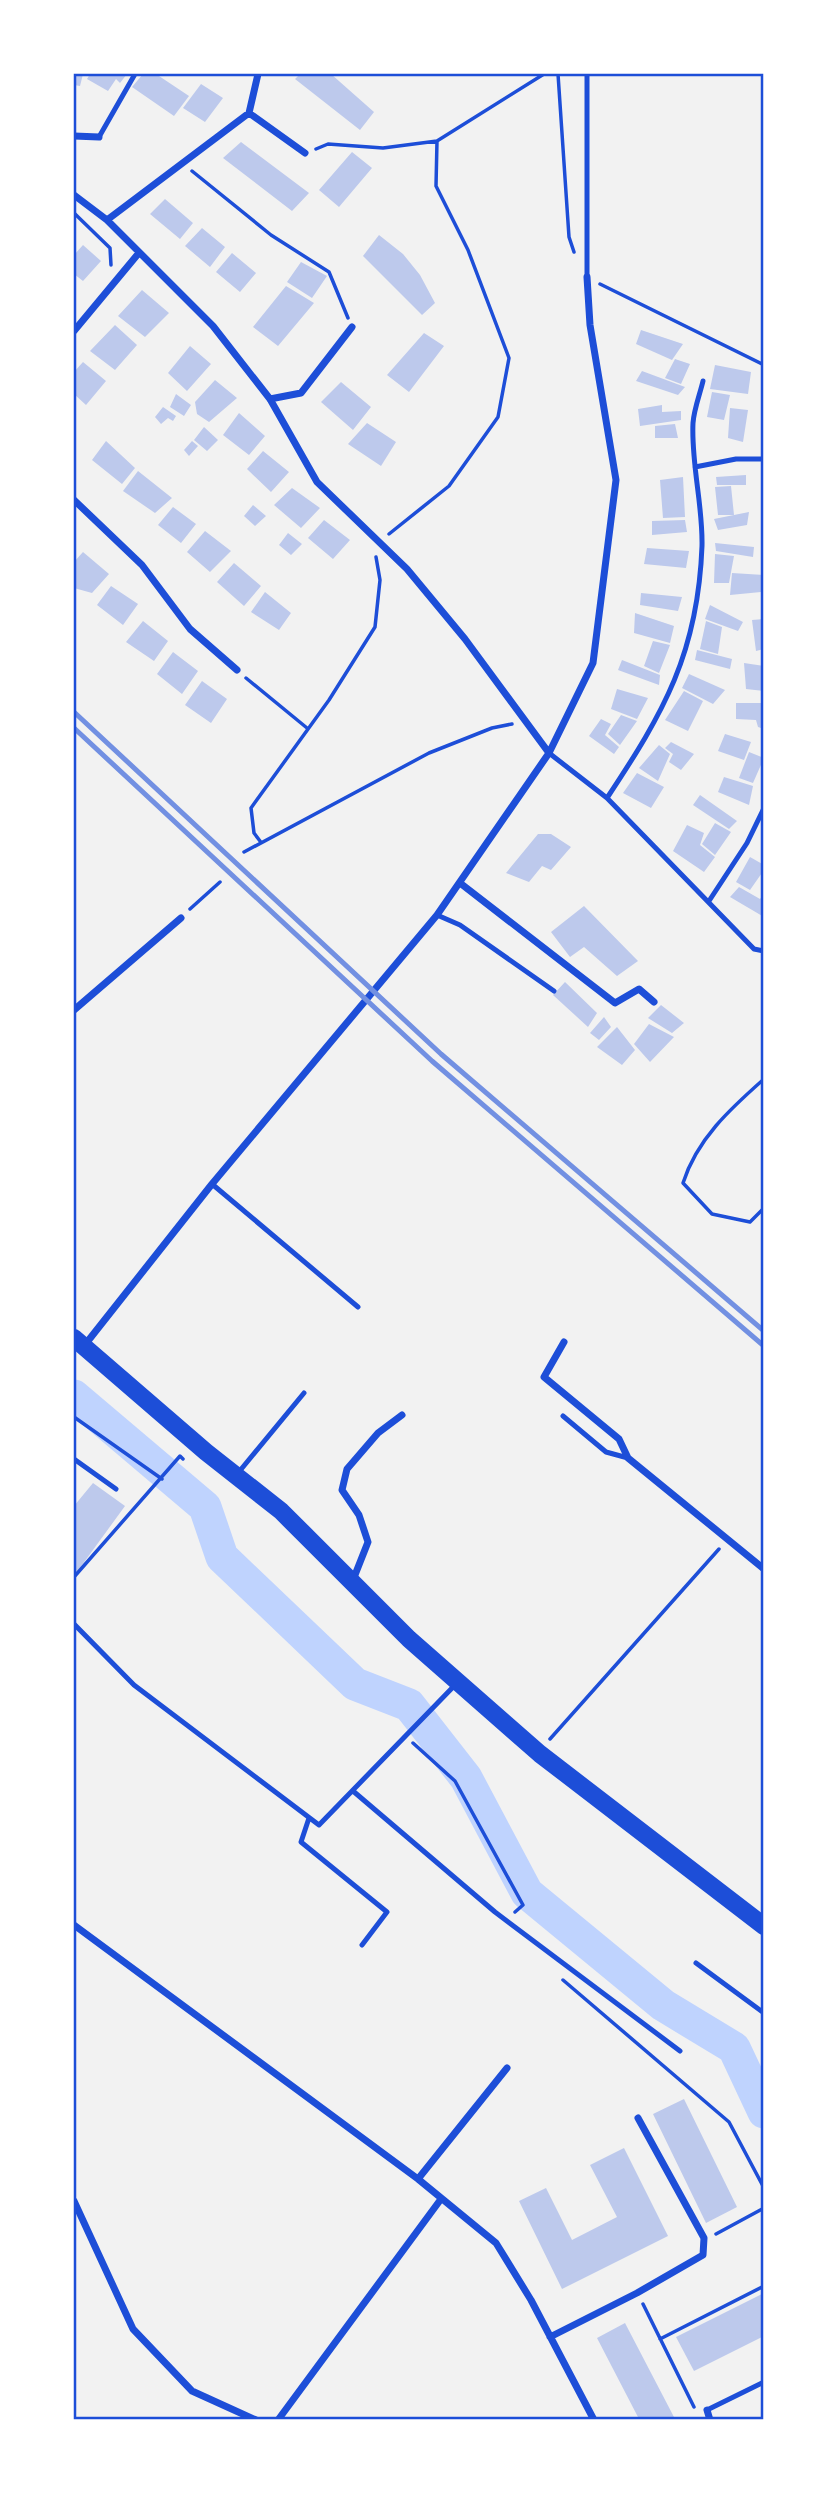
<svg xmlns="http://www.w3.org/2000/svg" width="837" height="2493" font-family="Quicksand,sans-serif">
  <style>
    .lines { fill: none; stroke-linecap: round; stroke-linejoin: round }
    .river { stroke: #bfd3fe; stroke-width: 33 }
    .building { fill: #bdc9ec }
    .path { stroke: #1d4ed8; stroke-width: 3.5 }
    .service { stroke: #1d4ed8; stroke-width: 5 }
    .minor { stroke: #1d4ed8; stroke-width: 7 }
    .primary { stroke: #1d4ed8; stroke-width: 18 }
    .rail { stroke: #7290e2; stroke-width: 5 }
    .neatline { fill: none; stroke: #1d4ed8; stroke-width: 2.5 }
  </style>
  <rect width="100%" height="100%" fill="#f2f2f2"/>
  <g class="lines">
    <!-- river -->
    <path class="river" d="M74,1396L205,1507L222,1557L355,1684L409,1705L466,1778L527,1893L663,2005L734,2048L764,2112"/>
  </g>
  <!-- building -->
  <path class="building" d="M74,74H83L80,86L74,85Z
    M90,74H127L120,83L116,79L108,91L87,79Z
    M143,74H156L189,96L174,116L132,87Z
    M300,74H331L374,112L360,130L295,79Z
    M201,84L223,98L205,122L183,108Z
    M241,142L309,193L292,211L223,158Z
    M352,152L372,168L339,207L319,190Z
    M165,199L193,223L180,239L150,214Z
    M202,228L225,247L210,267L185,246Z
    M379,235L403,254L420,275L435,303L422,315L363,256Z
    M83,245L101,261L83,281L74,274V255Z
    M232,253L256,273L240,292L216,272Z
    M301,262L327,276L312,298L287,282Z
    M286,286L314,303L278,346L253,327Z
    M142,290L169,313L145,337L118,316Z
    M115,325L137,345L115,370L90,351Z
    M641,330L683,344L672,360L636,344Z
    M424,333L444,346L409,392L387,375Z
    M190,346L211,364L187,391L168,373Z
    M675,359L690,364L681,384L665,378Z
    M83,362L106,381L86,405L74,394V372Z
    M715,365L751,372L748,394L710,389Z
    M642,371L685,387L678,395L636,381Z
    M215,380L237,398L209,422L197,414L195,402Z
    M341,382L371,407L353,430L321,402Z
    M712,392L730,395L724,420L707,417Z
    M176,394L191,405L184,416L170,407Z
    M662,405V412L681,411V420L640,426L638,409Z
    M163,407L176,416L173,421L168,418L161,424L155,417Z
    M730,408L748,410L743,442L728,438Z
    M239,413L265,436L249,455L223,435Z
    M367,423L396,442L381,466L348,444Z
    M675,424L678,438H655V426Z
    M204,427L218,440L207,451L194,440Z
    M106,441L135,468L122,484L92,460Z
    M192,441L198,446L189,456L184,450Z
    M263,451L289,472L271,492L247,469Z
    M138,471L172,498L155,513L123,491Z
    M746,475V485H717L716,477Z
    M683,477L685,517L663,518L660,480Z
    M731,486L734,515H718L715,487Z
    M292,488L320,508L301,528L274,505Z
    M253,505L266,516L255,526L244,516Z
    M173,507L196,524L181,543L158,525Z
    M749,512L747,525L718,530L714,519Z
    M324,520L350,540L333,559L308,538Z
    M685,520L687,532L652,535V521Z
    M205,531L231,551L210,572L187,552Z
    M288,533L302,544L291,555L279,545Z
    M715,543L754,547L753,557L716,551Z
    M647,548L689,551L686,568L644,564Z
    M83,552L109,574L92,593L74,588V562Z
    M715,554L734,556L729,583H714Z
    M234,563L261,586L244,606L217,582Z
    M732,573L764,575L761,592L730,595Z
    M111,586L138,604L123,625L97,605Z
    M265,592L291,613L279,630L251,612Z
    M641,593L682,597L678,611L640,605Z
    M710,605L743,622L738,631L705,619Z
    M635,613L674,626L670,643L634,633Z
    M764,619V649L756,651L752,620Z
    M143,621L168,641L154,661L126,642Z
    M706,621L722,627L718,654L700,649Z
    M653,641L670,645L659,673L644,666Z
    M697,650L732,659L730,669L695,660Z
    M173,652L198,671L182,694L157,674Z
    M622,660L660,675L659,685L618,670Z
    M744,663L764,666V691L746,689Z
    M689,674L725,690L713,704L682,688Z
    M202,681L227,699L211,723L185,705Z
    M617,689L648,698L637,719L611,709Z
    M684,691L703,701L688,731L665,720Z
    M736,703H764V729L758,727L756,720L736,719Z
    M621,715L637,721L620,745L608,734Z
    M601,719L611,724L605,735L619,747L614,754L589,736Z
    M725,734L751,742L744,760L718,751Z
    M671,742L694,754L681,770L669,762L673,754L665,748Z
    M659,745L670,754L658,781L639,768Z
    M749,752L764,758L753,783L739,778Z
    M637,773L664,787L651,808L623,793Z
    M724,777L753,786L749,805L718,792Z
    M700,795L737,821L729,829L693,805Z
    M715,823L731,832L715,855L702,844Z
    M687,825L704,833L700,845L715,857L704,872L673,851Z
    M538,834H551L571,847L551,870L542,866L529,882L506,873Z
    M750,857L764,865V870L750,890L736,882Z
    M739,887L760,899L764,894V917L730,897Z
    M584,906L638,961L617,976L584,947L570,957L551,932Z
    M565,982L597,1013L588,1027L553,995Z
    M661,1005L684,1023L672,1033L648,1018Z
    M604,1017L611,1027L599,1040L590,1033Z
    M649,1024L674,1037L650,1062L634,1044Z
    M617,1027L635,1050L622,1065L597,1047Z
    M93,1483L125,1506L74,1576V1506Z
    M684,2099L737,2207L706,2223L653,2114Z
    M624,2148L668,2236L562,2289L519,2201L546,2188L572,2240L617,2217L590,2165Z
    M764,2293V2336L694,2371L676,2337Z
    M625,2323L675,2419H639L597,2338Z"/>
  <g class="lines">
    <!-- path -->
    <path class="path" d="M558,74L569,237L574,252
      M316,149L328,144L383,148L437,141L544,74
      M192,171L271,235L329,272L348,318
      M74,213L110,248L111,265
      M600,284L764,365
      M389,534L449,486L498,417L509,358L468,250L436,186L437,141
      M246,678L307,728
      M260,841L254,833L251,808L329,700L375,627L380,580L376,557
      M244,852L429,753L492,728L512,724
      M190,909L220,882
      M764,1079C730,1109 697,1139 683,1183L712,1214L750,1222L764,1208
      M74,1417L162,1479
      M74,1577L180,1456L183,1459
      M550,1739L719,1549
      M413,1743L455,1781L523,1905L515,1912
      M563,1980L729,2122L764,2188
      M716,2234L764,2208
      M643,2304L694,2407
      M660,2339L764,2286"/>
    <!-- service -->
    <path class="service" d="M99,137L135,74
      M587,277V74
      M695,467L736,459H764
      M549,753L607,798L754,949L764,951
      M607,798C664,712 698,653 702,546C703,505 691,464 693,423C694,409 700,394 703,381
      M709,901L747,843L764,808
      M437,915L460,925L554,991
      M212,1184L358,1307
      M563,1416L606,1452L628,1458
      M74,1459L116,1489
      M238,1473L304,1393
      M74,1624L134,1685L319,1825L456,1684
      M353,1791L495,1912L680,2051
      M309,1818L301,1842L387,1912L362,1945
      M696,1963L764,2013
      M707,2410L764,2382"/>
    <!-- minor -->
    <path class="minor" d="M249,113L305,153
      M74,136L99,137
      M74,195L107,220L213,326L270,399L317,482L407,569L465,639L549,753
      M107,220L249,113L258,74
      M74,331L138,254
      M270,399L301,393L352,327
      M74,500L142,565L190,629L237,670
      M460,883L615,1003L639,989L654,1002
      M74,1010L181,918
      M564,1342L544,1377L619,1439L628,1458L764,1569
      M84,1346L212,1184L437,915L549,753L593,663L616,480L590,325L587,277
      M353,1580L368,1542L359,1515L342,1490L347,1469L378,1433L402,1415
      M74,1925L418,2179L496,2243L531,2300L594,2420
      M418,2179L507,2068
      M74,2201L133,2329L192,2391L256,2420
      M550,2337L637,2293L703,2255L704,2238L638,2118
      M707,2410L710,2420
      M278,2420L441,2199"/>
    <!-- primary -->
    <path class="primary" d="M74,1338L206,1452L281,1511L409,1639L540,1754L764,1926"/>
    <!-- rail -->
    <path class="rail" d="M74,712L441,1054L764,1331
      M74,728L432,1061L764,1346"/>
  </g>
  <!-- border -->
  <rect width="837" height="2493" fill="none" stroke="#ffffff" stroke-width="150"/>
  <rect x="75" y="75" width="687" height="2343" class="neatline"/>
</svg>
